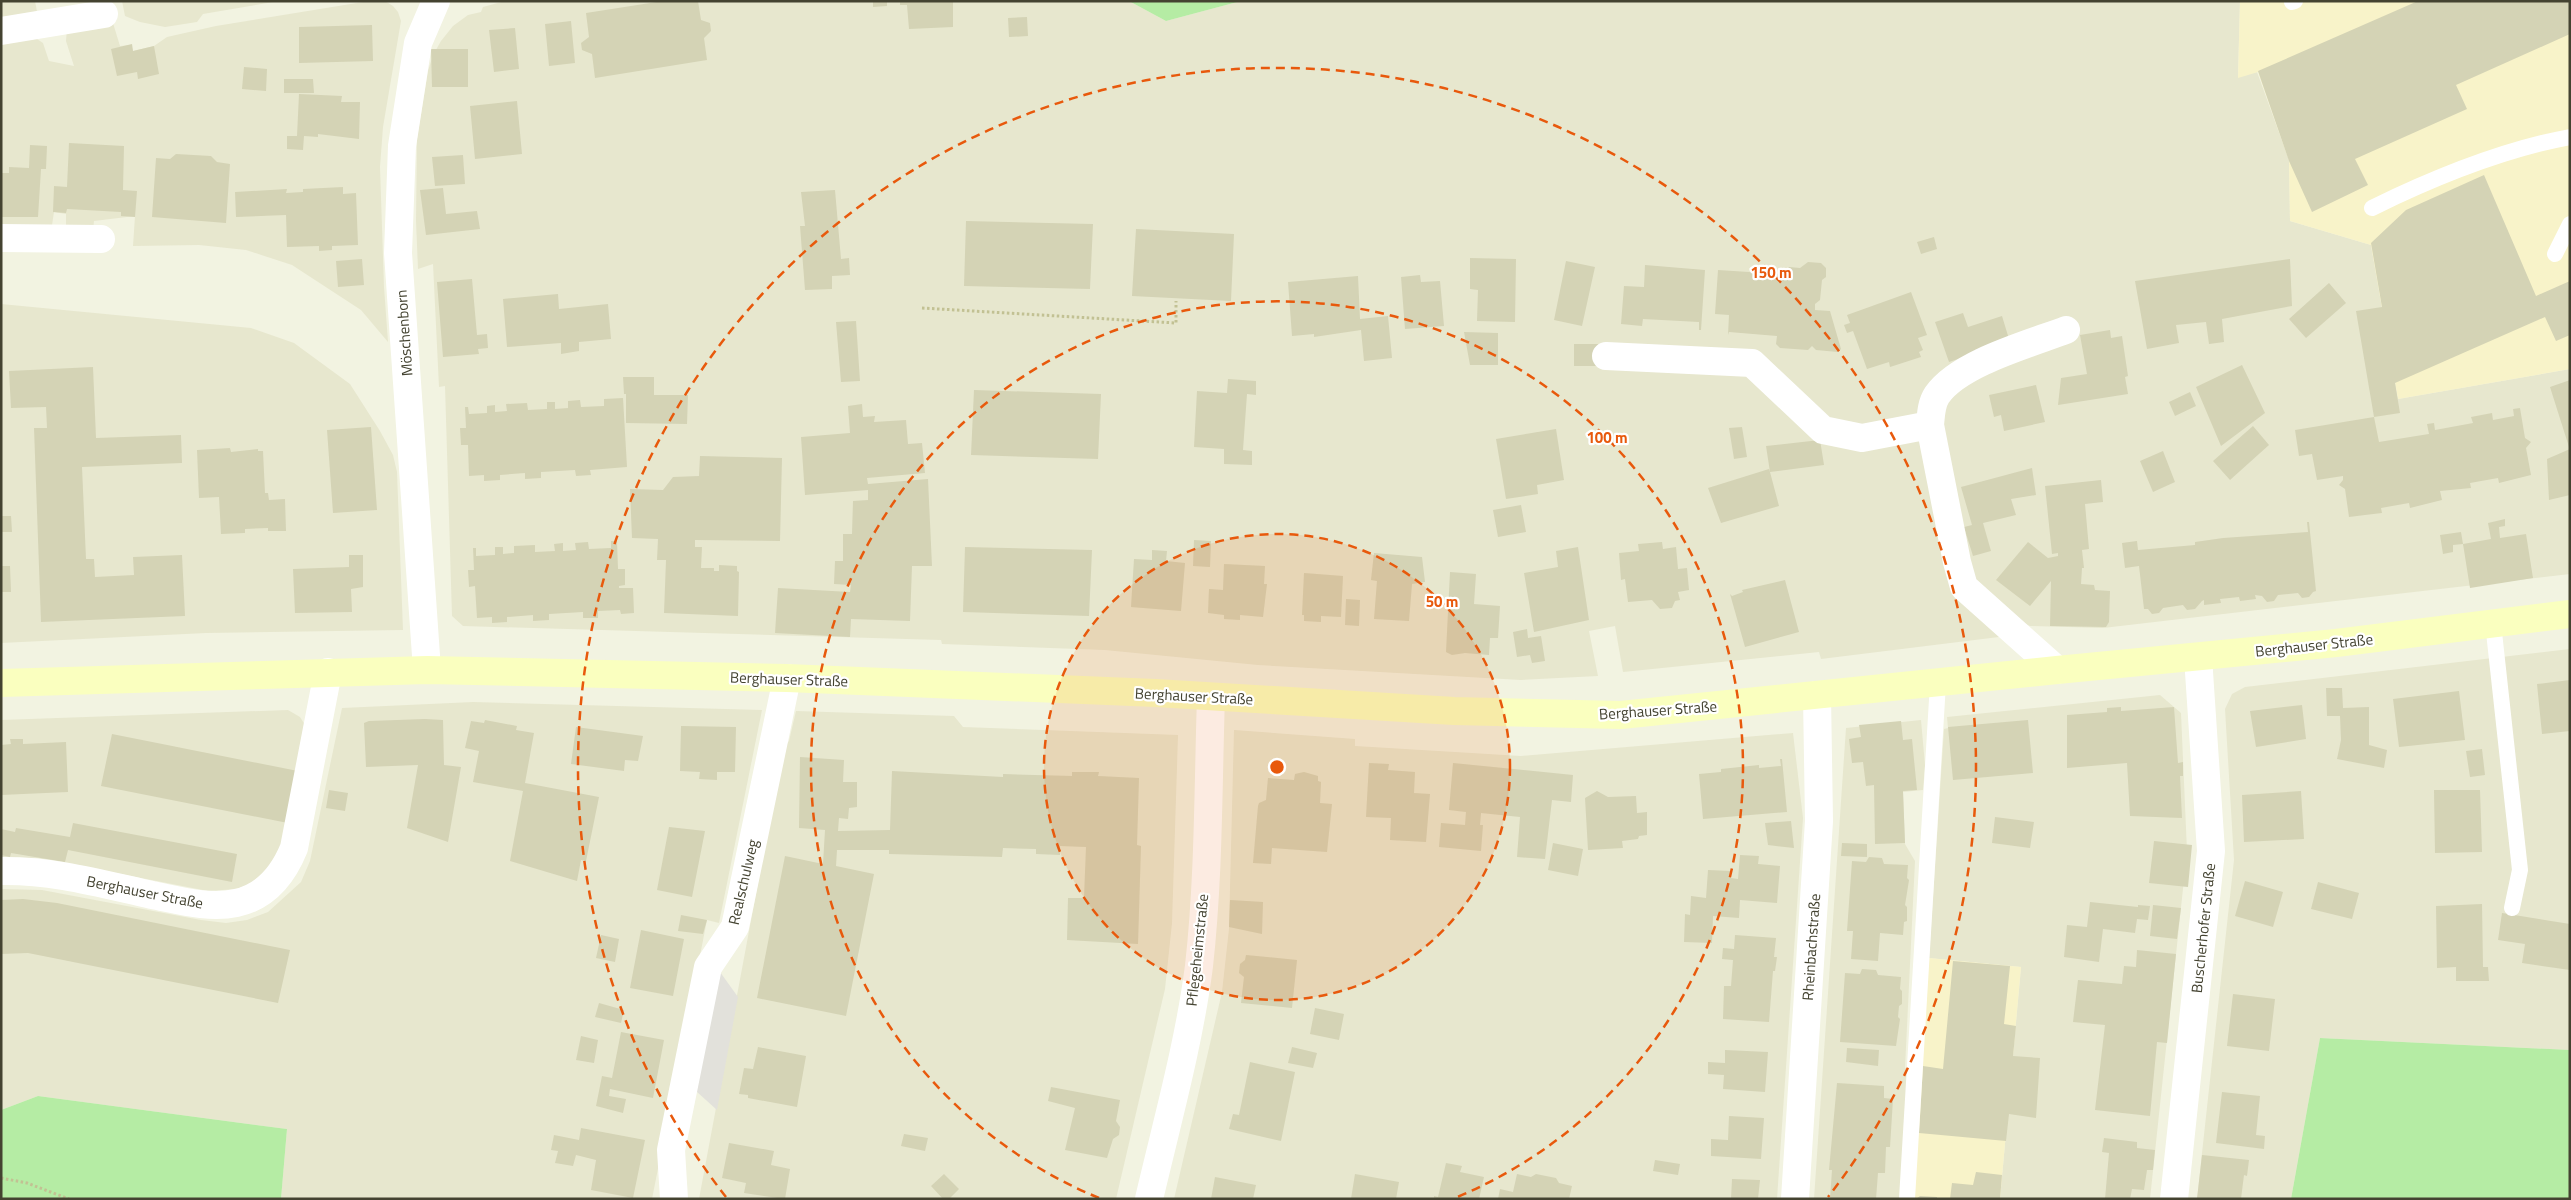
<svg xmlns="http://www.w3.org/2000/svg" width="2571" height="1200" font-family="'Titillium Web',sans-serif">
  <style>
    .residential { fill: #e7e7ce }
    .commercial { fill: #f8f3c9 }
    .green { fill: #b5eca4 }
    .parking { fill: #e2e1db }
    .building { fill: #d4d3b5 }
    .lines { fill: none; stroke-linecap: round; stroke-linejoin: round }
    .path { stroke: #c2c193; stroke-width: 3; stroke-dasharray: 2.5 2.5; stroke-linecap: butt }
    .lane { stroke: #fff; stroke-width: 16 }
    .street { stroke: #fff; stroke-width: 28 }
    .secondary { stroke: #faffbf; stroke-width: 28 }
    .ring { fill: none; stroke: #e8590c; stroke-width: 2.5; stroke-dasharray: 9 6 }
    .labels { text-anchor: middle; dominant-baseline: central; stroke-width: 4.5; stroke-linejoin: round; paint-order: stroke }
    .street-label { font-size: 15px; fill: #444331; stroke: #fff }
    .centre { fill: #e8590c; stroke: #fff; stroke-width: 2.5 }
    .ring-label { font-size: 15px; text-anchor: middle; font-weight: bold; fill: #e8590c; stroke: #fff; stroke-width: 4.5; stroke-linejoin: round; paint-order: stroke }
  </style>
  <rect width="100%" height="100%" fill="#f2f3e1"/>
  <!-- residential -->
  <path class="residential" d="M1,1H35L38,17L1,22Z
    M122,1H279L203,14L197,22L165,27L140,22L125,16Z
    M369,1H385L393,6L398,12L401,21L383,127L380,167L384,287L388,342L361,310L292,265L246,250L199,245L133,246L135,216L94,221L93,230L66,229V214L54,212L51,232L1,231V39H37L43,43L49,61L74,66L66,41L67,28L109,10L120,46L131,45L133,51L154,46L167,37L216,26Z
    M505,1H1129L1166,21L1241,1H2240L2238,77L2257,72L2289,160L2290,221L2371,245L2398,399L2570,369V574L2103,628L2030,626L2021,622L2007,636L1821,659L1819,652L1623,672L1615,626L1589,631L1598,676L1521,680L1258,665L1105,650L942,644L941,640L463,626L452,616L445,386L439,387L433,264L418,269L416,221L417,139L428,71L433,55L441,41L453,26L468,15L481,12L483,7Z
    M1,304L251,328L294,343L350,384L380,431L393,455L397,472L403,630L206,633L1,643Z
    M2570,649V1050L2320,1038L2291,1199H2197L2234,860L2225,709L2232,694L2245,687Z
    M2160,695L2181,713L2187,851L2150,1199H2000L2021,967L1929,958L1944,729L1948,728L1947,717Z
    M473,702L762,710L719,923L707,920L652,1199H281L287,1129L38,1096L1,1110V889L42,890L201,920L226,923L247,920L268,912L301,882L310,861L342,708Z
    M288,710L300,717L305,725L283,856L250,884L237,889L208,891L38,858L1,859V720Z
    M796,711L954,716L963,727L1178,735L1172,923L1165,989L1116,1199H699L783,749L789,741Z
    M1921,720L1925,765L1923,790L1903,792L1905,844L1915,861L1905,1068H1910L1902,1199H1814L1846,728Z
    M1234,730L1355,739V746L1521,756L1793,733L1803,818L1777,1199H1174L1222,992L1229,929Z"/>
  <!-- commercial -->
  <path class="commercial" d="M2240,1H2570V369L2398,399L2371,245L2290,221L2289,160L2258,72L2238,78Z
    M1929,958L2021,967L2000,1199H1914Z"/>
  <!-- green -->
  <path class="green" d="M1129,1H1241L1166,21Z
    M2320,1038L2570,1050V1199H2291Z
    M38,1096L287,1129L281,1199H1V1110Z"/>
  <!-- parking -->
  <path class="parking" d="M720,972L738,997L717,1110L696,1091Z"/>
  <!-- building -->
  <path class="building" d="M663,1H698L701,20L710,23L711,31L704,38L707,60L595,78L592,54L582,50L581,43L589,37L586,13Z
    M873,1H887V6L873,7Z
    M900,1H953V27L909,29L907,5H900Z
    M2418,1H2570V34L2456,85L2467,109L2355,159L2368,185L2312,212L2289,161L2258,71Z
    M1027,17L1028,36L1009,37L1008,18Z
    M571,21L575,63L549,66L545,24Z
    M372,25L373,61L299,63V27Z
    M515,28L519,69L494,72L489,30Z
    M132,44L133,51L154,46L159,74L138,79L137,72L117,76L111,49Z
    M431,49H468V87H432Z
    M244,67L267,69L266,91L242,89Z
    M284,79H313L314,93H284Z
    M299,94L342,96L341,102H360L359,139L318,134V137L304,136L303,150L287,149V136H297Z
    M517,101L522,154L475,159L470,106Z
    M69,143L124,146L123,190L137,191L135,217L121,216V212L67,209L66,213L53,212L54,186L67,187Z
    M30,145L47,146L46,169H41L38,217H1V173H9V167L29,168Z
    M176,154L211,156L217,162L230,164L226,223L152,217L156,158L170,159Z
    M463,155L465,184L435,186L432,157Z
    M2484,175L2536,296L2570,281V335L2556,341L2545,317L2395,383L2400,413L2374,417L2356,311L2382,307L2371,243L2406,210Z
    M343,187V194L356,193L358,245L332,246V250L319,251V246L287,247L286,215L236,217L235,192L287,189L286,193L303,192V189Z
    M443,188L446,214L477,211L480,229L426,235L420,190Z
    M835,190L841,259L849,258L850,275L832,276V289L805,290L800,226H805L801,192Z
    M966,221L1093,224L1090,289L964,286Z
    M1136,229L1234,234L1231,301L1132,296Z
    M1934,237L1937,249L1921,254L1917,242Z
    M1470,258L1516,259L1515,322L1477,321L1478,290L1470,289Z
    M362,259L364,285L338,287L336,261Z
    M2290,259L2292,306L2222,319L2224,342L2209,344L2206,322L2176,325L2179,343L2147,349L2135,281Z
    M1566,261L1595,267L1582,326L1554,320Z
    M1808,262L1821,263L1826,268V277L1822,280L1820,300L1815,304V310L1830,311L1841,349L1838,352L1816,350L1812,346L1808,350L1780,348L1776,344L1777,336L1729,332L1728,335L1729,315L1715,314L1718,270L1781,274L1789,267L1800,268Z
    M1645,265L1705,270L1701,330H1699V322L1643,319L1642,326L1621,324L1624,286L1644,287Z
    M1420,275L1421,282L1440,281L1444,326L1405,329L1401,277Z
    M1358,276L1360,319L1388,316L1392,358L1364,361L1361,330L1314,337V334L1292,336L1288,282Z
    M472,279L477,335L487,334L488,348L478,349L479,354L443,357L437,282Z
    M2329,283L2346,303L2306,338L2289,319Z
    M1911,292L1927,335L1918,338L1923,350L1919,352L1921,357L1890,367L1889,362L1867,369L1853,331L1847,333L1844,325L1850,323L1847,315Z
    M558,294L559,309L608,304L611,339L579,342V351L561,354V343L507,347L503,299Z
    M1963,313L1968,327L2002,316L2009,339L1975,350L1976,353L1949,362L1935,322Z
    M856,321L860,381L841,382L836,322Z
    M2110,330L2111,338L2122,336L2128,376L2125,377L2128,394L2058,405L2061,378L2087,374L2080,335Z
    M1464,332L1498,333V365H1470Z
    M1574,344H1599V366H1574Z
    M2242,365L2265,413L2221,446L2196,387Z
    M93,367L96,438L181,435L182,463L82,467L86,559H94L95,577L134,575L133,557L182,555L185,616L41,622L34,428H47L46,407L11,408L9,371Z
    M623,377H654V395H688L687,424L626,423V394H624Z
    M1228,379L1256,381V395L1247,394L1243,450L1252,451V465L1224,464V449L1194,447L1197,391L1227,393Z
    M2570,380V447H2569L2550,387Z
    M2036,385L2045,422L2004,431L2001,415L1994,417L1989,395Z
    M974,390L1101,394L1098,459L971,455Z
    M2190,392L2196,406L2175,416L2169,402Z
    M623,398L627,467L590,470L591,475L576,476L575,470L541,472V478L525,479V473L500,475V480L484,481V475L469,476L468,445H461L460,428H466L465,407H468L469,414L487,413V406L495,405V412L507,411L506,404L527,403L528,410L547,409V402H555V409L568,408V401L580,400L581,407L604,406V399Z
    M862,404L863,417L875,416L874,422L906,420L908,444L922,443L925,473L867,478L868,484L928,479L932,566H912L910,621L851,619L850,637L775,633L778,588L850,592L851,585L834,584L835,561H843V534H852L853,501L868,500V490L805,495L801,437L850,433L848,406Z
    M2520,408L2525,438L2531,442L2526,448L2531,475L2499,483L2498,478L2470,483L2471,488L2440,491L2442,500L2410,508L2409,503L2381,508L2382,513L2365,515L2349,517L2345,489L2339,485L2343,480V476L2317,480L2312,454L2299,456L2295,430L2374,417L2379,442L2429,434L2427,424L2434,423L2435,430L2473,423L2471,417L2492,413L2493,420L2514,416L2513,409Z
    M2253,426L2269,445L2230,480L2213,461Z
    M371,427L377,510L333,513L327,430Z
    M1742,427L1747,457L1734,459L1729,428Z
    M1556,429L1564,480L1537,485L1538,494L1506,499L1496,439Z
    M1820,440L1824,465L1770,472L1779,506L1721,523L1708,488L1769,469L1770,472L1766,446Z
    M230,448L231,452L258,449V451H263L265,493H268L269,500L285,499L286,531H268V528L245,529V533L221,534L219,497L199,498L197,450Z
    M2570,449V495L2549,500L2547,459Z
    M2163,451L2175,482L2153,492L2140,461Z
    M700,456L782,458L780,541L695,540V547H702L701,568H714V571H719V565L737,566V571L739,572L738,616L664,613L666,560H657L658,539L632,538L630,489L663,490L673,477L699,476Z
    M2032,468L2036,495L2011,499L2016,515L1983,523L1991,551L1973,556L1964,527L1972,525L1961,487Z
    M2101,480L2103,502L2085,504L2089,549L2082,550L2084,568H2082L2081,584L2094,585L2095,590L2110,591L2109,622L2106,627L2050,626L2051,581L2030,606L1996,580L2028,542L2048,558L2058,556V553L2052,554L2045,486Z
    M1521,505L1526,532L1498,537L1493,510Z
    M1,516H11L12,532H1Z
    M2505,519V526L2499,527L2500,538L2526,534L2533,578L2470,588L2463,544L2491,539L2488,523Z
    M2307,522H2309L2316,591L2313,592L2309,597L2302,598L2298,593L2278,595L2274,601L2267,602L2262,596L2255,595L2256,599L2240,601L2239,597L2220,599L2221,603L2204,605V600L2202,601L2195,609L2187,610L2183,605L2163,608L2159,613L2152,614L2148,609H2144L2139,566L2125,568L2122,543L2137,541L2138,550L2195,545V542L2223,538L2308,532Z
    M2461,532L2463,544L2453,545V552L2443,554L2440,535Z
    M1194,540L1211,541L1210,567L1193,566Z
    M611,541H617L618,569H625V585L619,586V588H633L634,613L621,614L620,610L598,611V618H583V612L549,614V620L533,621V615L507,617V622L492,623V617L477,618L475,586L469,587L468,570H474L473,548H476V556L495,555V547H503V554L514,553V546L535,545V552L555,551L554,544L563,543V551L576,550L575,543L588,542L589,549L611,548Z
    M1662,542L1663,549L1676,547L1678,569L1687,568L1689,590L1678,592L1680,600L1675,601L1672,608L1660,609L1652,600L1628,602L1625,579L1621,580L1619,553L1639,551L1638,544Z
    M965,547L1092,550L1089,616L963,612Z
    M1578,547L1589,620L1534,632L1524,573L1558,567L1556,551Z
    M1152,550L1167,551L1166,561L1185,563L1181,611L1131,607L1134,559L1152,560Z
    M1374,553L1422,557L1425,582L1412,584L1409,621L1374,619L1377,581L1371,580Z
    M349,555H363V587L351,589L352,612L295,613L293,569L349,567Z
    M1224,564L1265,566L1264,584H1267L1263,617L1240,615V620L1224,619V615L1208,613L1209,589L1223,590Z
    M1,566H10L11,592H1Z
    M1450,572L1476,574L1474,604L1500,606L1498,638H1490L1489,655L1465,653L1452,655L1446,652Z
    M1304,573L1343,576L1341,617L1321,616V622L1304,621V615H1302Z
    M1785,580L1799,632L1745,647L1730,594L1732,596L1743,592L1742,590Z
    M1346,599L1360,600L1359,626L1345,625Z
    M1527,629L1528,638L1541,636L1545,661L1532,663L1530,655L1517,657L1513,632Z
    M2570,680V731L2542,734L2537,684Z
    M2326,688H2342L2343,708L2369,707V745L2387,750L2384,768L2337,759L2341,740L2340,716H2327Z
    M2459,691L2465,740L2399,747L2393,699Z
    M2302,705L2306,739L2256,747L2250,711Z
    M2121,707V711L2174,707L2178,763L2183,762V776H2180L2182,818L2130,816L2127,763L2067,768V715L2107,712V708Z
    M425,719L443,720L444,765L461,767L448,842L407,828L418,765L366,767L364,723L369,721Z
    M485,720L517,726L516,730L534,733L525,783L599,797L586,861L581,860L577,881L510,861L523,791L473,782L479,751L465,748L471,721L484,723Z
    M2028,720L2033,773L1953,780L1948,727Z
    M1901,721L1903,740L1912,739L1917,790L1903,791L1905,843L1875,844L1874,785L1866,786L1863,762L1852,763L1849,739L1861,737L1859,725Z
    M681,726L736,727L735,772H717V780L699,779L700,772L680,771Z
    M576,727L643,736L638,761L625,760L624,771L571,764Z
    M112,734L298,771L288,823L101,786Z
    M10,739H23V744L66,742L68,792L1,795V745L11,744Z
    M2482,749L2485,775L2470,777L2466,751Z
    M800,757L844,760L843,782H857V807L849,808L848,819L839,818L838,831L890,830L892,771L1003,777V774L1072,776V772H1099L1098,776L1139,778L1137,845L1141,846L1138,944L1067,940L1068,898H1084L1086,847L1060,846V855L1036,854V849L1003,848L1002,857L889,854V850H837L836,866L874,874L846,1016L757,998L785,856L823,864L825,830L799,828Z
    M1780,759H1782L1787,812L1703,819L1699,774L1721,772V769L1759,765V768L1781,766Z
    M1369,763L1389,764L1388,770L1415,772L1414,793L1430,794L1426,842L1390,840L1391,818L1366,817Z
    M1453,763L1573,775L1571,802L1552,800L1545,859L1517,857L1520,817L1481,813L1480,825H1483L1481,851L1439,847L1441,823L1465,825L1466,812L1449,810Z
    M1304,772L1318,776V781L1321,782L1320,803L1332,804L1327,852L1272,848L1271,864L1253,863L1258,806L1259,803L1266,800L1268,778L1294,780L1295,774Z
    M329,790L348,793L345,811L326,808Z
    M2434,790H2480L2482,852L2435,853Z
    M1597,791L1608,797L1636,796L1637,813L1647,812V835L1639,836L1638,839L1622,841L1623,848L1588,850L1585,798Z
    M2301,791L2304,839L2244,842L2242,795Z
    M1995,817L2034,822L2030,848L1992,843Z
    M1791,821L1794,848L1768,845L1765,823Z
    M73,823L237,854L232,882L68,850L65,862L11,853L10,857L1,855V829L15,832L16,828L70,837Z
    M669,827L705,831L692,897L657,890Z
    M2154,841L2192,845L2188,887L2149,883Z
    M1553,843L1583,849L1578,876L1548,870Z
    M1842,843L1867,844V857L1841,856Z
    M1740,855L1759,856L1758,864L1780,866L1777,903L1740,900L1739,918L1713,916L1712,943L1684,942L1685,914L1690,915L1691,896L1706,898L1708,870L1731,871V878L1738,879Z
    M1869,857L1882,858L1884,864L1908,865L1907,878L1909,880L1905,905L1907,907V921L1904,922L1903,935L1880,933L1878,961L1851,959L1853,931H1847L1852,861L1866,862Z
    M2245,881L2283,892L2273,927L2235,916Z
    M2318,882L2359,893L2352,919L2311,909Z
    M23,899L57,903L290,950L278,1003L28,953L1,954V900Z
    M1230,900L1263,902L1262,934L1229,927Z
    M2090,902L2138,907V905L2150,906L2148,920L2137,919L2135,933L2103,929L2099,962L2064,957L2067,925L2087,927Z
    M2482,904L2483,967H2488L2489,981H2456V967L2437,968L2436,906Z
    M2153,905L2181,908L2177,939L2150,936Z
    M2502,913L2570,924V970L2522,963L2525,944L2498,940Z
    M681,915L707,920L703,934L678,931Z
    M641,930L684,939L673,996L630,988Z
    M601,935L619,939L615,962L596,958Z
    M1735,935L1776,938L1774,957H1777L1775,971H1773L1769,1022L1723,1019L1724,986H1731L1733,960L1722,959L1723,948L1734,949Z
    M2137,950L2176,954L2167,1043L2157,1042L2150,1116L2095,1110L2105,1025L2073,1022L2078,980L2122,984L2124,966L2136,967Z
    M1246,955L1297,960L1292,1008L1241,1003L1244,977L1239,973L1240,964L1245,960Z
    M1953,961L2010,966L2004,1024L2016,1026L2013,1056L2040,1058L2036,1118L2009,1114L2006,1141L1919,1133L1923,1066L1943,1069Z
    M1862,969L1876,970L1878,975L1901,977L1900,989L1902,991V1004L1899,1006L1898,1017L1900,1019L1896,1046L1840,1042L1845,973L1860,974Z
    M2233,994L2275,999L2269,1051L2227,1046Z
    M599,1003L624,1010L621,1023L595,1017Z
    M1315,1008L1344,1014L1339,1040L1310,1034Z
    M621,1032L664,1040L653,1098L610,1089L609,1096L626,1099L623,1113L596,1106L602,1076L612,1078Z
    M581,1036L598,1040L594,1063L576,1060Z
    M758,1047L806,1056L797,1107L748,1098V1095L739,1094L744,1068L753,1069Z
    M1292,1047L1317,1053L1313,1068L1288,1063Z
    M1847,1048L1879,1050L1878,1066L1846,1062Z
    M1725,1050L1768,1052L1765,1092L1723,1089L1724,1075L1708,1074V1062L1725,1063Z
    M1250,1062L1295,1072L1281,1141L1229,1129L1233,1114L1239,1115Z
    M1837,1083L1884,1086V1098L1893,1099L1890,1147H1886L1885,1173H1878L1876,1199H1830L1832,1170H1829Z
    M1051,1087L1120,1100L1116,1121L1120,1127L1119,1135L1113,1139L1107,1158L1065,1150L1075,1108L1048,1101Z
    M2222,1092L2260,1096L2256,1135L2265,1136L2264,1149L2216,1143Z
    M1729,1116L1764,1118L1761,1159L1711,1156V1139L1728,1140Z
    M581,1128L645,1140L633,1198L591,1190L596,1160L576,1155L573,1166L555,1163L558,1151L551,1150L554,1135L579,1140Z
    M904,1134L928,1138L925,1151L901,1146Z
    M2104,1138L2137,1142V1148L2155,1150L2153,1170H2147L2144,1190L2132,1189L2130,1199H2105L2109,1153L2102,1152Z
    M729,1143L774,1151L771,1165L790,1169L785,1199L744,1193L746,1183L722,1178Z
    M2202,1155L2249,1160L2247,1176L2244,1175L2241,1199H2197Z
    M1655,1160L1680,1164L1678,1175L1653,1171Z
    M1446,1163L1462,1166L1460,1172L1484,1177L1479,1199H1434V1196L1438,1197Z
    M1976,1172L2002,1175L2000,1199H1950L1952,1183L1973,1185Z
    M944,1174L959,1189L949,1199H943L931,1186Z
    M1355,1174L1399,1182L1396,1199H1351Z
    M1517,1174L1531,1177L1536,1174L1556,1178L1559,1183L1572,1186L1569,1199H1498L1500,1189L1513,1192Z
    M1215,1177L1256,1185L1253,1199H1211Z
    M1732,1179L1760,1180L1758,1199H1731Z
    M1920,1196L1937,1197V1199H1916Z"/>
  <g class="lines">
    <!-- path -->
    <path class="path" d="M922,308L1176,323V301
      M1,1178L27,1183L69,1199"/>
    <!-- lane -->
    <path class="lane" d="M2292,2L2295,1
      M2372,208C2435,177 2501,150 2570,137
      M2555,254L2570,224
      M2493,623L2520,870L2512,908
      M1907,1199L1938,683"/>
    <!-- street -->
    <path class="street" d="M1,31L104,14
      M1,238L101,239
      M1606,356L1752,363L1823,430L1862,438L1930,425L1957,562L1964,587L2057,670
      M1930,425C1931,415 1931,404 1937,395C1959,363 2029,344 2066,330
      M427,670L398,253L402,146L418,43L436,1
      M1,871C53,870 102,884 152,895C178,900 209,909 236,903C265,897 283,875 294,848L328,672
      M674,1199L671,1150L708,967L735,927L787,678
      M1149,1199C1167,1122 1189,1044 1199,966C1209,877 1208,786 1211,697
      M1795,1199L1819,821L1817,695
      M2174,1199L2211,851L2198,657"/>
    <!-- secondary -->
    <path class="secondary" d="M1,683L427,670L787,678L1156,693L1454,711L1621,715L2057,670L2336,643L2570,614"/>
  </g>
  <!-- distance rings -->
  <circle cx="1277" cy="767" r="233" fill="#e8590c" fill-opacity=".12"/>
  <g class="ring">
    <circle cx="1277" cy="767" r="233"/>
    <path d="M1099 1198A466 466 0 1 1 1455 1198"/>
    <path d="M726 1197A699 699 0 1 1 1828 1197"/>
  </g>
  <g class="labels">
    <!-- street labels -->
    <g class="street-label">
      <text transform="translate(404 333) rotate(-94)">Möschenborn</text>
      <text transform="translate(2314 645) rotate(-6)">Berghauser Straße</text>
      <text transform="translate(789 679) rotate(2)">Berghauser Straße</text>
      <text transform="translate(1194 696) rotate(3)">Berghauser Straße</text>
      <text transform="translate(1658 710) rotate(-4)">Berghauser Straße</text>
      <text transform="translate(743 882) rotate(-77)">Realschulweg</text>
      <text transform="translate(145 892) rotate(11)">Berghauser Straße</text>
      <text transform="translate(2203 928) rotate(-84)">Buscherhofer Straße</text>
      <text transform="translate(1811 947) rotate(-86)">Rheinbachstraße</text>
      <text transform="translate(1197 950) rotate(-84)">Pflegeheimstraße</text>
    </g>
  </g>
  <circle cx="1277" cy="767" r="8" class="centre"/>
  <g class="ring-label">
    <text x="1771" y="278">150 m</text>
    <text x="1607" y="443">100 m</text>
    <text x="1442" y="607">50 m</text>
  </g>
  <!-- border -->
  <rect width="2571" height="1200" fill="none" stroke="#444331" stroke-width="5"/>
</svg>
